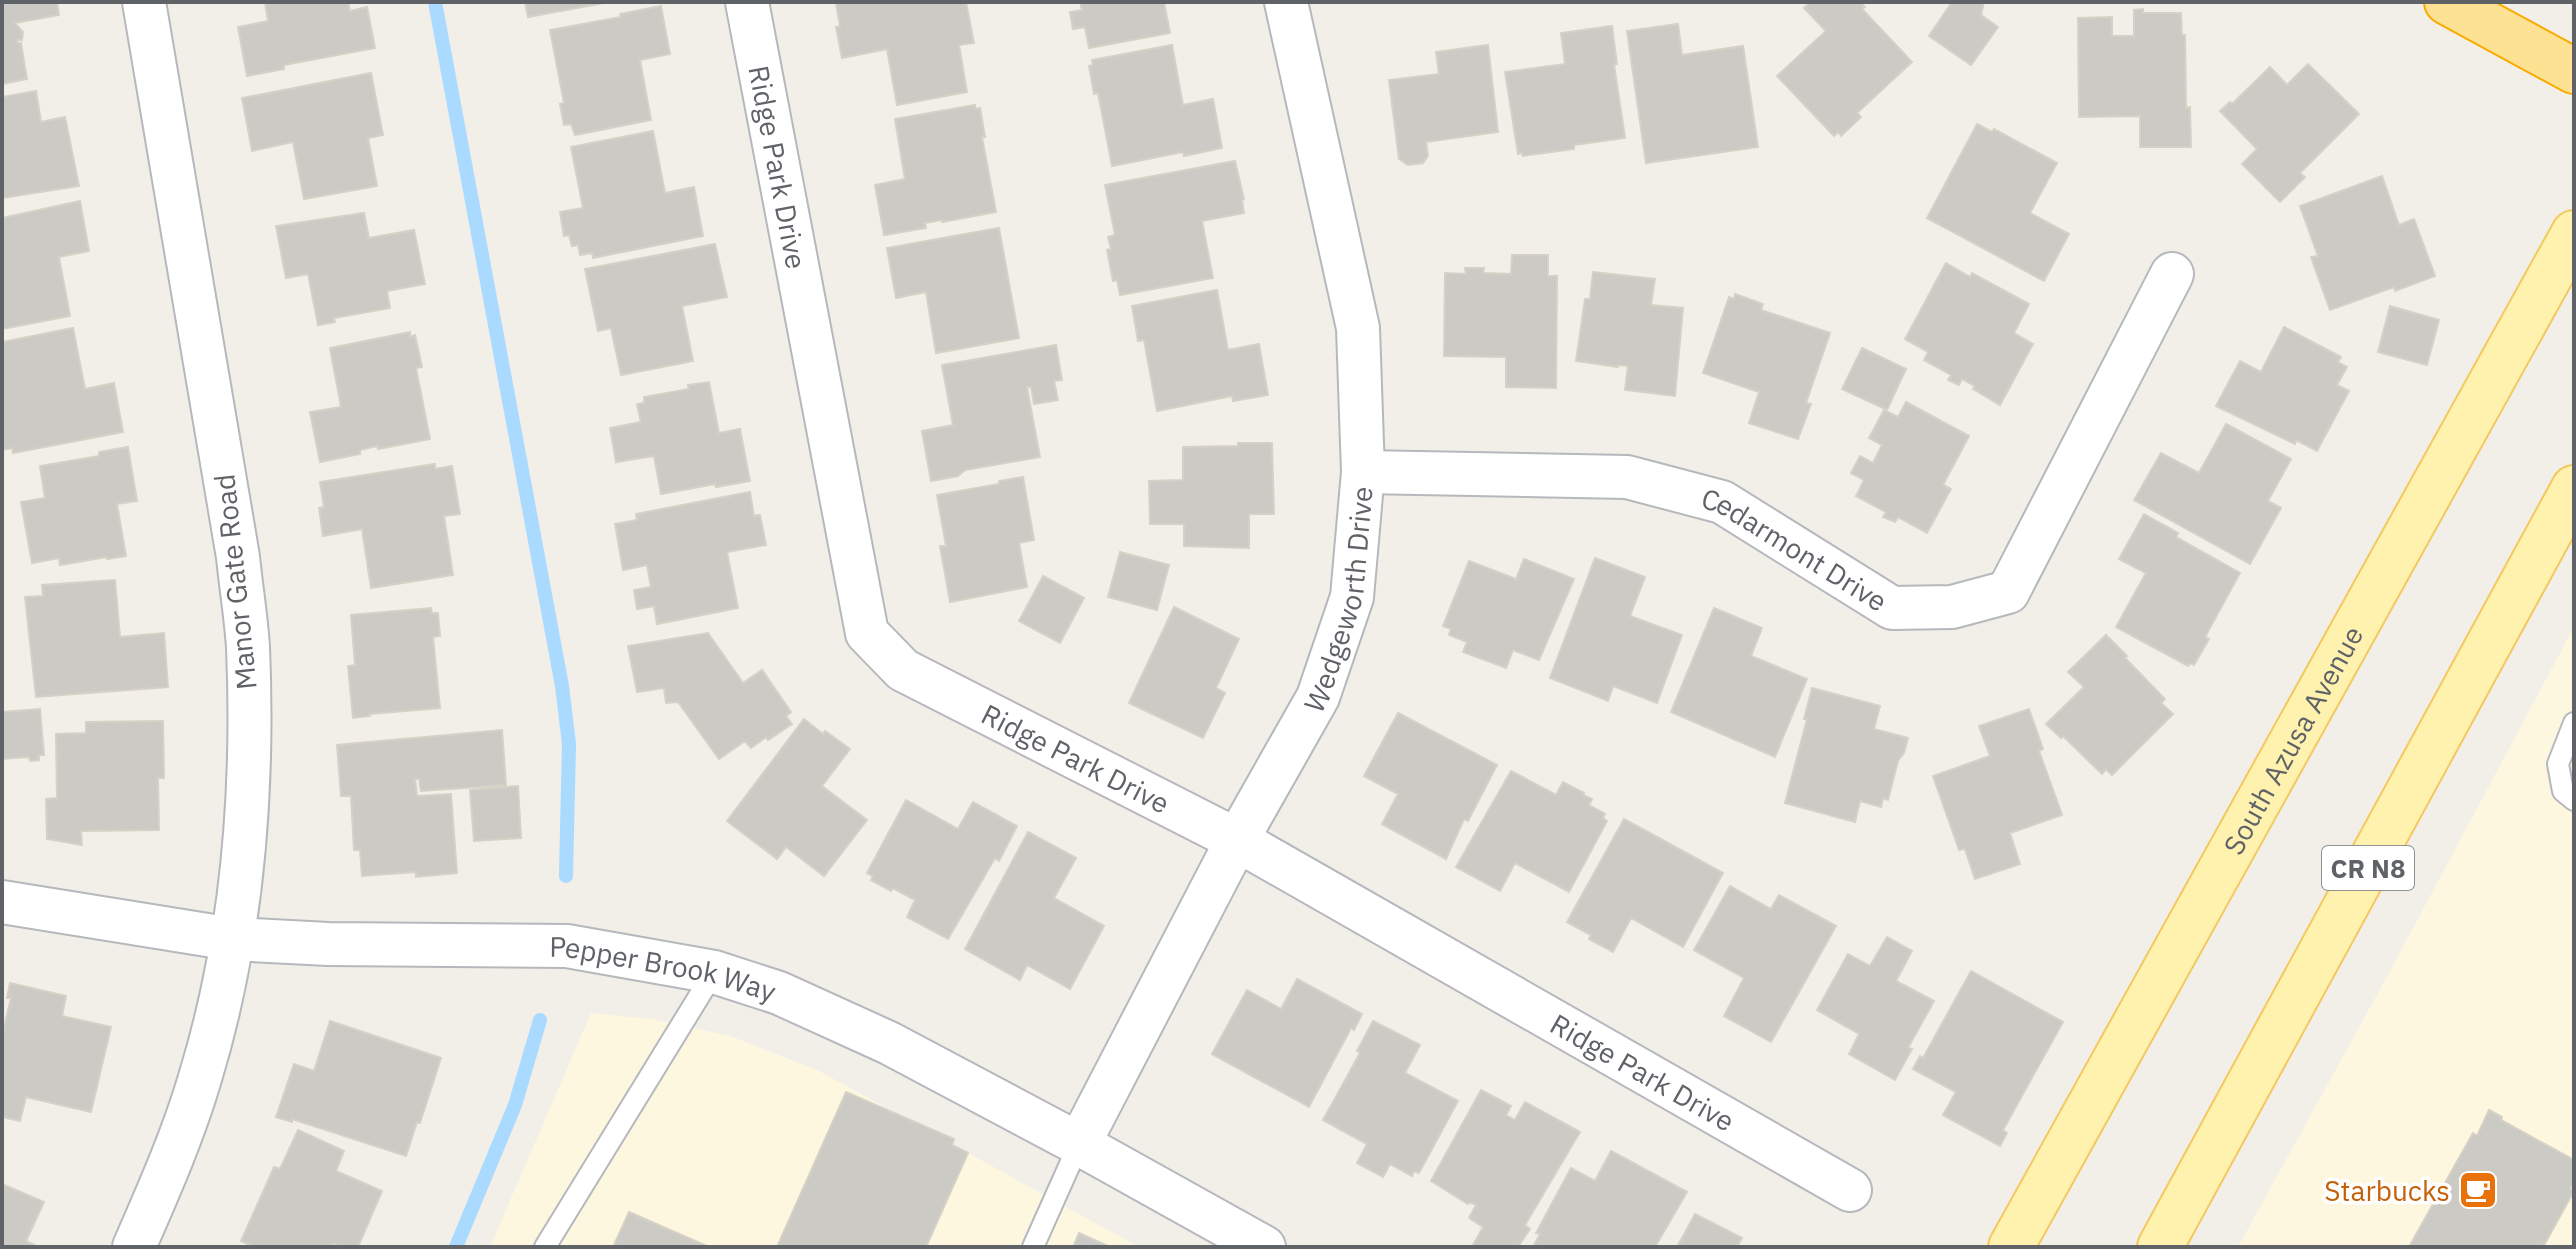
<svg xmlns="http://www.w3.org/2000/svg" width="2576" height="1249" font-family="'IBM Plex Sans',sans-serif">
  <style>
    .commercial { fill: #fef7e0 }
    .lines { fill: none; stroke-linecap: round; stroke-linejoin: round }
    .stream { stroke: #aadaff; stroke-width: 14 }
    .building { fill: #cccac5; stroke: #d6d1c6; stroke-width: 2 }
    .service-casing { stroke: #b5b8bc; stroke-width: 24 }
    .minor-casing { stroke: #b5b8bc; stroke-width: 46 }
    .primary-casing { stroke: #f2c960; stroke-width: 48 }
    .motorway-casing { stroke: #f9ab00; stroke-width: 48 }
    .service { stroke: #fff; stroke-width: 20 }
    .minor { stroke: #fff; stroke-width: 42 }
    .primary { stroke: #fff2af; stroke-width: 44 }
    .motorway { stroke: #fde293; stroke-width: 44 }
    .labels { text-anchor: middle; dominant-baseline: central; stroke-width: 7; stroke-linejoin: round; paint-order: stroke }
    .shield { fill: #fff; stroke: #8f9295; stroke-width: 2 }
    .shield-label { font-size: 26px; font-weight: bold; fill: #5f6368 }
    .street-label { font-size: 28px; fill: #5f6368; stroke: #fff }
    .food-label { font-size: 28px; fill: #c56008; stroke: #fff; text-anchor: end }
  </style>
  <rect width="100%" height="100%" fill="#f1efe8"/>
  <!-- commercial -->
  <path class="commercial" d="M2574,627V1247H2238L2389,973Z
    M591,1013L652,1019L730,1036L817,1070L1139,1247H490Z"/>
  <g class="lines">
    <!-- stream -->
    <path class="stream" d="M435,2L562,686L569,744L566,876
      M456,1247L515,1105L540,1020"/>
  </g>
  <!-- building -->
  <path class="building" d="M2,2H57L59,15L15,23L23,32L22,40H17L18,44L21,43L27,79L2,84Z
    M265,2H348L350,11L367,7L375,48L284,65V69L247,76L238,27L268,21Z
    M525,2H609L528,17Z
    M841,2H966L974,43L959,45L967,92L897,105L887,49L842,58L836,27H840L836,3Z
    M1080,2H1164L1170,33L1089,48L1085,27L1073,29L1070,12L1082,10Z
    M1810,2H1860L1865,7L1862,9L1912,62L1857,113L1861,117L1841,136L1838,132L1834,136L1777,76L1826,31L1804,8Z
    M1952,2H1984L1981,15L1998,27L1971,65L1929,36Z
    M661,6L670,54L640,60L651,120L575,135L571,124L564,125L560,104L564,103L550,30L621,17L620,14Z
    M2143,9V13H2181L2182,35H2185L2186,108L2190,107L2191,147H2140V116L2079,117L2078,18L2112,17V36H2134V10Z
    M1678,24L1682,55L1743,46L1758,147L1646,163L1627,31Z
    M1612,26L1617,64L1614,65L1625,138L1574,145V149L1523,156L1522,153L1518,154L1505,72L1565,64L1561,33Z
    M1172,45L1183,105L1213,99L1222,148L1184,156L1183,152L1112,166L1098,93L1094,94L1089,66L1093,65L1092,60Z
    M1488,45L1498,132L1426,142L1428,156L1423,163L1408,165L1399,159L1389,80L1439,74L1436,52Z
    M2308,64L2359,114L2300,173L2305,177L2280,202L2242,164L2257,149L2220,111L2230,102L2232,104L2270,67L2287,85Z
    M371,73L383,135L368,138L377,186L304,199L293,142L252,151L242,98Z
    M36,91L41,122L65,117L79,186L2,198V97Z
    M975,105V109L980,108L985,137H982L996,212L942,222V220L925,223L926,228L884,235L875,185L905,179L895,119Z
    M1977,124L1992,132L1994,129L2057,163L2030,213L2069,234L2044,281L1927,218Z
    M653,131L665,193L694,187L703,236L593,258L592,253L580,255L578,245L572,246L569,235L564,236L560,212L583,208L571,147Z
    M1235,161L1244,199L1242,200L1244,213L1202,221L1213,278L1120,295L1117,280L1113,281L1107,250L1111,249L1108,237L1115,235L1105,185Z
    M2382,176L2399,225L2414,219L2435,276L2395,291L2394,287L2330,310L2311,257L2318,256L2300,206Z
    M80,201L89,251L59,257L70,316L2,329V218Z
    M364,213L369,238L414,230L425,284L387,291L390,308L334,318L335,322L318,325L308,274L286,278L276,226Z
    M999,228L1019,338L936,353L926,292L896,298L887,248Z
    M715,244L727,297L682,306L693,361L621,375L611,328L598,331L585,269Z
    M1512,255H1548V276H1557L1556,388L1506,387V357L1444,356L1445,273L1466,274L1465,268H1484L1483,273L1511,274Z
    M1946,263L1970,277L1972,273L2029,304L2014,333L2033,344L2000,405L1973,389L1975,386L1962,379L1959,385L1948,380L1951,375L1924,360L1928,352L1905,339Z
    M1593,272L1655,279L1651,305L1683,308L1675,396L1625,390L1628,366L1618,365V367L1576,361L1585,299H1590Z
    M1217,290L1228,350L1259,344L1268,395L1233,401L1232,396L1157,411L1144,340L1138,341L1132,306Z
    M1735,294L1763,304L1761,310L1830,333L1806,403L1811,404L1798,439L1749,423L1759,392L1703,373L1729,297L1734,299Z
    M2390,306L2439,320L2427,365L2378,352Z
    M2284,327L2341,357L2338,362L2347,367L2337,385L2349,391L2317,451L2296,440L2295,444L2216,406L2240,361L2261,372Z
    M73,328L85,389L114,383L123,432L13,453L12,448L2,450V342Z
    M410,332V337L415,335L422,367L416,368L430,439L378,449L377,446L360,450V454L320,462L310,412L341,407L330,348Z
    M1056,345L1062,380L1054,381L1058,400L1034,404L1031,387H1027L1040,457L965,470L958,476L931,481L922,431L953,425L942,365Z
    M1862,348L1906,369L1887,410L1842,389Z
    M709,382L719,433L740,429L750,481L716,487L715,484L661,494L654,456L616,462L610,428L641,422L637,404L644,403V397L689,389L688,385Z
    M1906,402L1969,436L1943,485L1951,489L1927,533L1898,517L1895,522L1883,517L1886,512L1856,496L1864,480L1851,473L1860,456L1873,463L1882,445L1869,438L1884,410L1898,417Z
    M2226,424L2291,459L2268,501L2281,508L2250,564L2134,500L2161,453L2199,473Z
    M1238,443H1272L1274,514H1249V548L1184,546V524H1150L1149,481L1183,480V447L1238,446Z
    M128,447L137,501L117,504L126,556L107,559V557L60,565L59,558L32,563L21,502L45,498L40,466L99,456V452Z
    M435,464V469L452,466L460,514L444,516L453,575L371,588L362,529L323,536L319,508L324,507L320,482Z
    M1023,477L1034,540L1019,543L1027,587L950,602L940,546H946L937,495L999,484V481Z
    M750,492L754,516L760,515L766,545L727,552L738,608L657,624L654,606L637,609L634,590L651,587L647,565L623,570L615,524L637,520L636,514Z
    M2144,514L2178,533L2176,537L2240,573L2205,637L2209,639L2194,665L2190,663L2188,666L2116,627L2146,573L2119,559Z
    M1120,552L1169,565L1157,610L1108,597Z
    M1595,558L1645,577L1630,616L1682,635L1657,703L1613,686L1608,701L1550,678Z
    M1524,559L1574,579L1539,660L1513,650L1506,668L1463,652L1467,642L1449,635L1451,629L1443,626L1469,561L1516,579Z
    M1043,576L1084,598L1060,643L1019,621Z
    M115,580L120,637L164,633L168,687L36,697L25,597L43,596L42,585Z
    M1174,607L1239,639L1216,688L1225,693L1203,738L1129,703Z
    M431,608L432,613H438L440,636L433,637L440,708L369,714L370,716L353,718L348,666L355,665L351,615Z
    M1714,608L1762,628L1751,656L1807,679L1775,757L1671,712Z
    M708,633L743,683L762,670L791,712L786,716L792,724L768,740L766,737L751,748L745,741L719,759L678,702L666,703L664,688L637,692L628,646Z
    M2106,635L2127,656L2125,658L2165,699L2161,703L2173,714L2112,775L2106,769L2102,774L2063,736L2061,738L2046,724L2084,687L2068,672Z
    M1812,688L1880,706L1874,729L1908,738L1904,753L1898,761L1888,800L1883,798L1881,807L1860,801L1855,822L1785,803L1807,719H1804Z
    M40,709L44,755H39V760L30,761L29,757L2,759V712Z
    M2029,709L2043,749L2039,751L2062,815L2010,833L2020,864L1975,879L1965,849L1959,850L1933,776L1990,756L1979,726Z
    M1398,713L1497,765L1468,821L1464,819L1446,859L1382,824L1398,794L1364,776Z
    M804,719L823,734L825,731L850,749L822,786L867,820L824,876L786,847L777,859L727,821Z
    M163,721L164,778H158L159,830L81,831L82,845L47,839L46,799L57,798L56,734L86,733V722Z
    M502,730L506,785L421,791L419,779H415L417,796L451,794L457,873L416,877V872L362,876L360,850H354L351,796H341L337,745Z
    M1511,771L1556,795L1563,782L1584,793L1583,795L1592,799L1589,805L1605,814L1603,818L1607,821L1569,892L1515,863L1500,891L1456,867Z
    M518,786L521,838L474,841L470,790Z
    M906,800L958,829L973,802L1017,826L999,861L995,858L948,939L907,917L915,900L893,888L891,891L871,880L873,876L867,873Z
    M1624,819L1723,873L1683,947L1631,918L1613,952L1589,939L1591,935L1567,922Z
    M1028,832L1076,858L1054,898L1104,926L1070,989L1027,965L1020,980L965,949Z
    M1730,886L1771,909L1779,895L1836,926L1771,1042L1724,1016L1744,978L1694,950Z
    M1887,937L1912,951L1896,981L1934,1001L1908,1048L1912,1049L1895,1080L1849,1054L1859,1034L1817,1010L1848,954L1870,966Z
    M1971,971L2063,1022L2003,1130L2007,1133L2000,1146L1943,1115L1956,1092L1913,1069L1920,1056L1923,1058Z
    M1297,979L1362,1014L1354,1030L1351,1028L1309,1107L1212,1054L1247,990L1281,1009Z
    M10,983L66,996L62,1016L111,1027L91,1112L26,1097L20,1121L2,1117V1036L11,998H7Z
    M330,1021L441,1058L420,1123L417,1122L406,1156L292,1119V1122L276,1117L294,1064L314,1071Z
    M1373,1021L1420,1045L1405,1073L1458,1101L1419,1173L1414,1171L1412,1176L1390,1164L1383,1177L1357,1163L1367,1144L1323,1120L1360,1053L1357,1051Z
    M1481,1090L1511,1106L1506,1115L1515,1120L1525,1102L1580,1132L1525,1225L1530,1229L1518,1247H1472L1483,1227L1469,1218L1476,1205L1469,1202L1468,1204L1431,1181Z
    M846,1092L954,1139L952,1145L968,1153L926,1247H777Z
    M2489,1110L2502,1117L2501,1120L2572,1159L2574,1157V1182L2570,1189L2574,1191L2543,1247H2409L2473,1133L2477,1136Z
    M298,1130L344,1151L336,1171L382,1191L358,1247H341L333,1243L331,1247H254L241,1241L274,1167L280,1169Z
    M1611,1151L1687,1192L1655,1247H1533L1540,1234L1536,1233L1571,1168L1595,1181Z
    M2,1184L44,1202L26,1241L38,1247H2Z
    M629,1212L709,1247H613Z
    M1695,1214L1742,1238L1737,1247H1677Z
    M1079,1233L1110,1247H1073Z"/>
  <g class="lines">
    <!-- service casing -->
    <g class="service-casing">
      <path id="service" d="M2574,723L2558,764L2563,791L2574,800
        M545,1247L714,972
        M1033,1247L1079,1144"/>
    </g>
    <!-- minor casing -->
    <g class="minor-casing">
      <g id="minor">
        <path id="s1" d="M747,2L867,633L903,670L1237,840L1850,1190"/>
        <path id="s2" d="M1363,472L1627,477L1722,502L1892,608L1952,607L2008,592L2172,274"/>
        <path id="s3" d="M2,902L232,939L328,944L567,946L714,972L779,993L889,1043L1079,1144L1264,1247"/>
        <path id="s4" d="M1079,1144L1237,840L1318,697L1352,597L1363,472L1358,328L1286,2"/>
        <path d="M134,1247C158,1192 183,1136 200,1078C242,941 254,790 248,647C246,617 241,587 238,557L144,2"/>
      </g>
    </g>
    <!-- primary casing -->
    <g class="primary-casing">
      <g id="primary">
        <path id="s5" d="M2011,1247L2574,233"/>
        <path d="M2160,1247L2574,488"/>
      </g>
    </g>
    <!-- motorway casing -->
    <g class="motorway-casing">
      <path id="motorway" d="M2447,2L2574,71"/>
    </g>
    <!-- service -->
    <use href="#service" class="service"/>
    <!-- minor -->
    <use href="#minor" class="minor"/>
    <!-- primary -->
    <use href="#primary" class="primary"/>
    <!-- motorway -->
    <use href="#motorway" class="motorway"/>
  </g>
  <!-- icons -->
  <defs>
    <g id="cafe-square" transform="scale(2)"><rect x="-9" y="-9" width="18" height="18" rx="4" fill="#e8710a" stroke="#fff"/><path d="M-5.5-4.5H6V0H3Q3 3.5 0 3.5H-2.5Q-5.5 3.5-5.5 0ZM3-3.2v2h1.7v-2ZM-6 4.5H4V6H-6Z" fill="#fff"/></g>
  </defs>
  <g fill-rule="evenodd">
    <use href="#cafe-square" x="2478" y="1190"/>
  </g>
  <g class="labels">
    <!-- shield labels -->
    <rect class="shield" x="2322" y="846" width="92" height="44" rx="6"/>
    <g class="shield-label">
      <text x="2368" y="868">CR N8</text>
    </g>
    <!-- street labels -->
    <g class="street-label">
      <text stroke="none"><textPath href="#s1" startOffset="168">Ridge Park Drive</textPath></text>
      <text stroke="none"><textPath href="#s2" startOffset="448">Cedarmont Drive</textPath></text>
      <text transform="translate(235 582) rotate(-96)">Manor Gate Road</text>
      <text stroke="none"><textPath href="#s4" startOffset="608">Wedgeworth Drive</textPath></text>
      <text stroke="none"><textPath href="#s5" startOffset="580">South Azusa Avenue</textPath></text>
      <text stroke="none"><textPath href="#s1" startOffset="888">Ridge Park Drive</textPath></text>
      <text stroke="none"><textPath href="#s3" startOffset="666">Pepper Brook Way</textPath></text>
      <text stroke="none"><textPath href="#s1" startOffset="1536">Ridge Park Drive</textPath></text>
    </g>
    <!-- food labels -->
    <g class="food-label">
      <text x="2450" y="1190">Starbucks</text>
    </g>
  </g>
  <!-- border -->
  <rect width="2576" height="1249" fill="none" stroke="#5f6368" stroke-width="8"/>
</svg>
